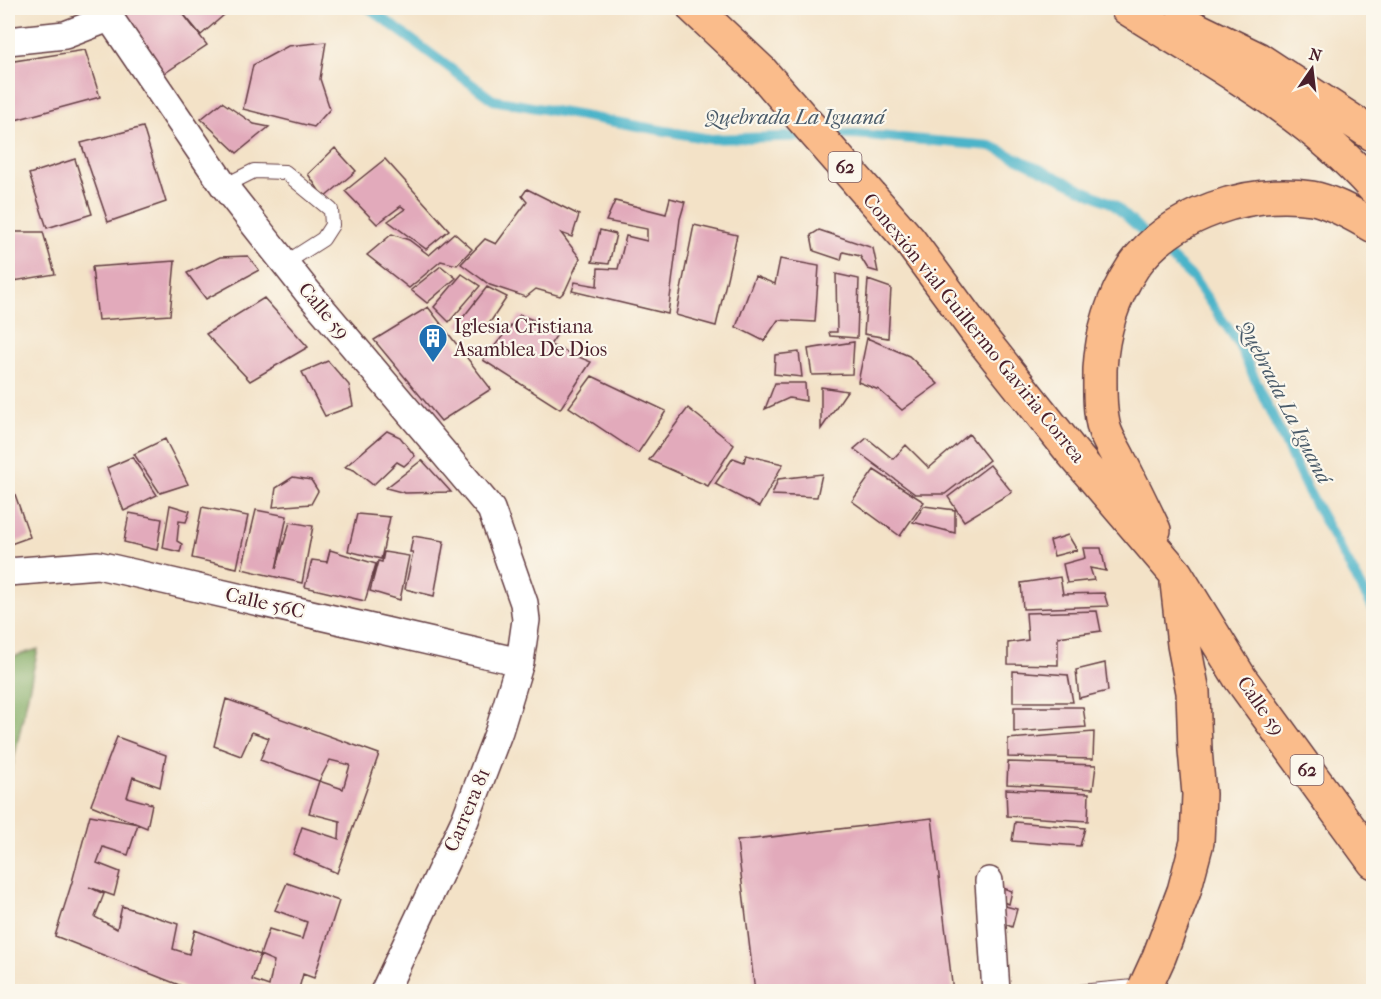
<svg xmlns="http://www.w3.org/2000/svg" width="1381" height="999" font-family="'IM FELL French Canon',serif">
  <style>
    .forest { fill: #7fa960; stroke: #646446; stroke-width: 1.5 }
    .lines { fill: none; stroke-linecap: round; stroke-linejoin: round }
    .stream { stroke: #4bb4c9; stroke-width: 10 }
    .building { fill: #e2aabb; fill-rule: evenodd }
    .lane-casing { stroke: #633c42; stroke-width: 16 }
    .street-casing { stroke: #633c42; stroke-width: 30 }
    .highway-casing { stroke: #633c42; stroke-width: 36 }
    .lane { stroke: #fff; stroke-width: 14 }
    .street { stroke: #fff; stroke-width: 27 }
    .highway { stroke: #fabc8b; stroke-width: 33 }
    .labels { text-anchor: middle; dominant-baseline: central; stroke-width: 4.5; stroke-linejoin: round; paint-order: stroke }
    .shield { fill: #fbf7ec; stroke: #7f6065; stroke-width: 1.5 }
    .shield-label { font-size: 18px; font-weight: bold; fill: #4a1f2b }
    .street-label { font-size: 20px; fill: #4a1f2b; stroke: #fbf7ec }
    .poi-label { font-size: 20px; fill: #4a1f2b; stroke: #fbf7ec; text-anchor: start }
    .water-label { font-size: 21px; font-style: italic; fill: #4a5b6a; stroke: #fbf7ec }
  </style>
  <rect width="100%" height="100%" fill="#fbf7ec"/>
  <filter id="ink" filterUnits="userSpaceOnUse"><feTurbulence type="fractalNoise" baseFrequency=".0167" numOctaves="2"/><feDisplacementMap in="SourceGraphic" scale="12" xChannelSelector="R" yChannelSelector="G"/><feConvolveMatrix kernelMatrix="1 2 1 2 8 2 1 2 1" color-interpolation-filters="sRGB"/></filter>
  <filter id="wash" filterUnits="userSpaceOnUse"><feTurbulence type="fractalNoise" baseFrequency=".008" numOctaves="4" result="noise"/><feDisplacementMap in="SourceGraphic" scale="24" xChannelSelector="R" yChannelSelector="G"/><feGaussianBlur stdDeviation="1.35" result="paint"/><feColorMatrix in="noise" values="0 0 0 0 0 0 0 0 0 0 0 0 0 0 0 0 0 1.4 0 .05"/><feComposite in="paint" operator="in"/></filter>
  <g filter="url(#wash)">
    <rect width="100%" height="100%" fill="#f3e2c7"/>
    <!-- forest -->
    <path class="forest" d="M38,649L8,786V658Z"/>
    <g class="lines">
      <!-- stream -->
      <path class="stream" d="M369,8L493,100L710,139L809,136
        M824,135L855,134L991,146L1113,204L1193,278L1237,341L1307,489L1374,610"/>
    </g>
    <g id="blocks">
      <!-- building -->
      <path class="building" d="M118,8H232L201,35L181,11L207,45L162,75Z
        M326,42L320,79L330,109L314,127L243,109L253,65L288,46Z
        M85,50L100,97L8,122V62Z
        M222,102L254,124L269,127L237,153L201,119Z
        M143,127L166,202L108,222L81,143Z
        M335,148L356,171L324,198L308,174Z
        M75,159L92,214L47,228L29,174Z
        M385,159L449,230L426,249L388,221L405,209L401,206L377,224L345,191Z
        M527,189L579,215L572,237L561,233L580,258L565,291L560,296L536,289L526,297L490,285L461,264L485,239L496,244L527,202L522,196Z
        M670,198L685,202L680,219L668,314L572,291L575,282L597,286L598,268L618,269L626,236L647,241V229L606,221L615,201L666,214Z
        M694,225L737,235L716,326L676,315Z
        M600,230L616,234L609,264L592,262Z
        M819,230L873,248L878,272L868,269L860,256L843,252L841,260L814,251L811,235Z
        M8,232H43L55,274L14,281L8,265Z
        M454,233L472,249L457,265L441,261L409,288L367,255L392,234L409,240L429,255Z
        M248,256L259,270L206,299L187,273L220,257Z
        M780,259L819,266L815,322L778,320L764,341L736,327L755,276L775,284Z
        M175,261L170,315L98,320L92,267Z
        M441,266L456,278L427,303L411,290Z
        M462,274L480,286L449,322L434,307Z
        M836,274L859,279L857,338L830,336L829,332H837Z
        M868,280L891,288L888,338L864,334Z
        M487,287L507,297L487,327L481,324L475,333L457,325Z
        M264,298L308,347L250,381L206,334Z
        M428,307L491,389L441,421L374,340Z
        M520,315L560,330L550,345L591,362L560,409L483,360Z
        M867,338L909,356L938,384L902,410L879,390L858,382Z
        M854,342L852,374L812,375L808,349Z
        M799,352L802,377L774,374L775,355Z
        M328,361L349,385L353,406L325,416L302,372Z
        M592,376L666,411L638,453L569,407Z
        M775,383H805L806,401L789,398L765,409Z
        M821,387L847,391L821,429Z
        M688,408L734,445L708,486L649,460Z
        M387,431L400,437L415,456L404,466L397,462L373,485L354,470L345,467Z
        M969,434L989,460L945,494H915L854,449L867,438L893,459L906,445L929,468Z
        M165,439L188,484L160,493L134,454Z
        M746,455L783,464L759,507L715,484L733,458L744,462Z
        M132,457L157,495L124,511L107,468Z
        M422,460L451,492L405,493L386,488Z
        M990,465L1012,492L964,521L948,497Z
        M874,470L924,502L900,536L852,501Z
        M822,474L817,497L772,495L778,479Z
        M293,477L311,480L318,491L311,504L273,507L276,488Z
        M12,486L30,537L8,545V488Z
        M170,505L190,511L186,522L179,521L177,541L182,544L180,552L163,548Z
        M924,506L955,510V533L913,522Z
        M202,507L248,516L237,568L192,558Z
        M256,510L287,516L276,569L290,522L313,526L302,583L242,569Z
        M129,513L162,519L157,550L124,542Z
        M357,514L390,517L381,559L348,551Z
        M1068,535L1077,550L1054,556L1050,541Z
        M413,536L444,541L434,596L405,589L413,552H410Z
        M1083,548H1101L1106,571L1090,568L1094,580L1067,583L1063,564L1085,558Z
        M330,550L376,564L365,601L305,587L312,560L327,562Z
        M384,552L409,556L400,600L370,591L378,561L382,562Z
        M1060,577L1063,594L1104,593L1108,606L1023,609L1021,583Z
        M1097,611L1101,631L1058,637V665L1008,664V643L1028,640L1026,613Z
        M1105,663L1108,691L1079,698L1076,670Z
        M1013,671L1068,675L1073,702H1013Z
        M226,699L379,754L337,873L293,854L302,827L339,839L340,821L309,813L319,781L343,789L350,765L330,760L319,781L260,760L269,738L252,732L241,756L214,746Z
        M1014,707H1083L1086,727L1014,732Z
        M1094,732L1093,759L1008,757V739Z
        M117,737L166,755L160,787L133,777L127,797L152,804L147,828L91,805Z
        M1008,762L1096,765L1093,789L1007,784Z
        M1006,789L1089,793L1088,821L1007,816Z
        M90,815L138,824L128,855L103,847L97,863L120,872L114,896L89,887L104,894L95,917L117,929L122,906L178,924L173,949L189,954L195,930L260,955L269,929L302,939L307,922L275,910L287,883L339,901L314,978L303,974L298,992H197L55,936L72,882ZM260,955L274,961L269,986L252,980Z
        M932,818L953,992H755L737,841Z
        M1015,822L1085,828L1080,846L1012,841Z
        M1000,887L1012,891L1009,904L996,900Z
        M1005,906L1017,909L1012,927L1000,922Z"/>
    </g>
  </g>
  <g filter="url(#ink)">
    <use href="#blocks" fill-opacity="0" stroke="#633c42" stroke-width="1.5"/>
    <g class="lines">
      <!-- lane casing -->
      <g class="lane-casing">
        <path id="lane" d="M224,186L254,171L285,172L331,210L332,225L323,239L284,264
          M1080,992L1145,986"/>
      </g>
      <!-- street casing -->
      <g class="street-casing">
        <path id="street" d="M103,8L224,186L306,290L491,509L524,603L526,620L520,662L499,731L465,820L384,992
          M8,41L65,35L109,18
          M8,572L98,565L520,662
          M989,881L996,992"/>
      </g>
      <!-- highway casing -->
      <g class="highway-casing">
        <path id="highway" d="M694,8L761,71L909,240L982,339L1071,451L1176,574L1240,678L1374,862
          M1127,8C1212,62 1306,111 1374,188
          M1182,22L1258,59L1374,135
          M1154,530C1143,507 1132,484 1120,461C1115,450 1107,439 1104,428C1099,410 1100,388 1100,369C1102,333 1113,297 1133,267C1171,213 1249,189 1312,198C1331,201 1356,216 1374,226
          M1143,992L1159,957L1184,891L1197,842L1199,794L1195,750L1193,692L1184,645L1177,583"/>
      </g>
      <!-- lane -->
      <use href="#lane" class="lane"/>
      <!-- street -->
      <use href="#street" class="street"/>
      <!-- highway -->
      <use href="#highway" class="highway"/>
    </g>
  </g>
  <!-- icons -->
  <defs>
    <g id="building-pin" transform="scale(1.5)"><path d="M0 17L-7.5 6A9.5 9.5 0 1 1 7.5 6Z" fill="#1f6fb2" stroke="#fbf7ec"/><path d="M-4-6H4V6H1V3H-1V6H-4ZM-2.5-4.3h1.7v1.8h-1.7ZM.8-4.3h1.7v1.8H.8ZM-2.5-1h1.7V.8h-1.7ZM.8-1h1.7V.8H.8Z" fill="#fff"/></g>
  </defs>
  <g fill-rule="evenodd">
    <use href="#building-pin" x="433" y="338"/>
  </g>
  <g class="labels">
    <!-- shield labels -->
    <g class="shield">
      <rect x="828.5" y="152" width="33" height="30" rx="4.5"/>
      <rect x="1290.5" y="755" width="33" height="30" rx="4.5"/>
    </g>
    <g class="shield-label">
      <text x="845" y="167">62</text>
      <text x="1307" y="770">62</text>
    </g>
    <!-- street labels -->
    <g class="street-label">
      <text transform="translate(324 311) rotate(50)">Calle 59</text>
      <text transform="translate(974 328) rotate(51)">Conexión vial Guillermo Gaviria Correa</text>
      <text transform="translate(265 603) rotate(13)">Calle 56C</text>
      <text transform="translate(1261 706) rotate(55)">Calle 59</text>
      <text transform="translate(467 810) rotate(-67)">Carrera 81</text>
    </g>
    <!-- poi labels -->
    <g class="poi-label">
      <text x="454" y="326">Iglesia Cristiana<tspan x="454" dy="23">Asamblea De Dios</tspan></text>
    </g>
    <!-- water labels -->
    <g class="water-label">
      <text x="795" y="117">Quebrada La Iguaná</text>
      <text transform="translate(1285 402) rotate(63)">Quebrada La Iguaná</text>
    </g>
  </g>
  <!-- margin -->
  <rect width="1381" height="999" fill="none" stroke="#fbf7ec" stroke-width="30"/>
  <!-- north arrow -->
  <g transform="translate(1312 69) rotate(14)" stroke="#fbf7ec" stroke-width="4.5" paint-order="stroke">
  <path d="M0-4.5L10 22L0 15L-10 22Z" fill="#4a1f2b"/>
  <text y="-9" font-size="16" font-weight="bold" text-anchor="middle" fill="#4a1f2b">N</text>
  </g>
</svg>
